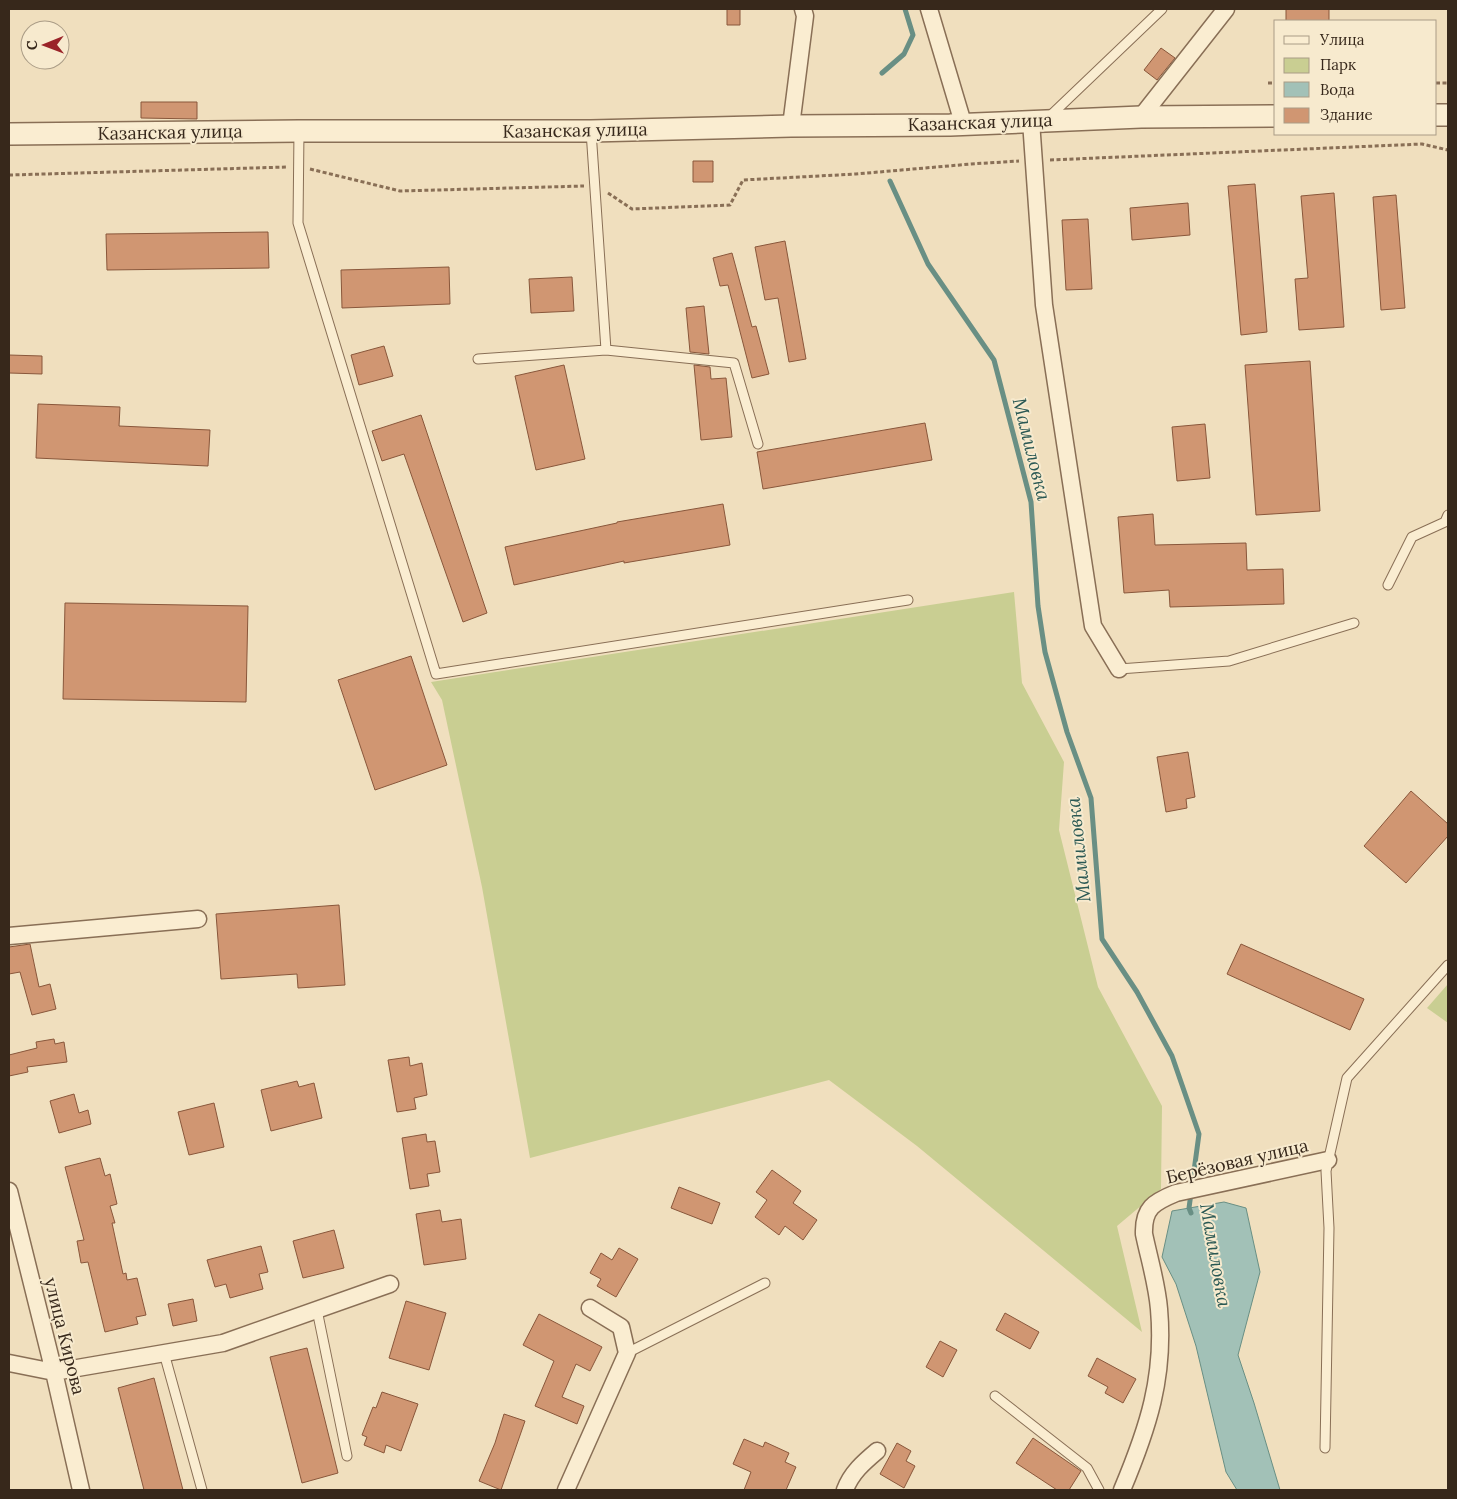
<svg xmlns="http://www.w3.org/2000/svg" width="1457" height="1499" font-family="Lora,serif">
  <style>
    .green { fill: #c9ce92 }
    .water { fill: #a2c1b7; stroke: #698f84 }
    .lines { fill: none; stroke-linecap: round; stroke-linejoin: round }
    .stream { stroke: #698f84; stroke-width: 5 }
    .building { fill: #d09672; stroke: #89573b }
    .service-casing { stroke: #896f56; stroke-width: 11 }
    .minor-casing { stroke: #896f56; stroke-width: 19 }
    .tertiary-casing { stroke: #896f56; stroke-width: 24 }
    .path { stroke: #896f56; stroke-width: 3; stroke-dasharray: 4 2.5; stroke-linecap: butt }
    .service { stroke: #faedd1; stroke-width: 9 }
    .minor { stroke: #faedd1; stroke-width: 16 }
    .tertiary { stroke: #faedd1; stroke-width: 21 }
    .labels { text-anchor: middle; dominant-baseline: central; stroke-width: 4; stroke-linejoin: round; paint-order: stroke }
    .street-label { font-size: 18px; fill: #37281b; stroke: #f7eace }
    .water-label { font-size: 19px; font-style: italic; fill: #2a5853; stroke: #f7eace }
  </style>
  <rect width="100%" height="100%" fill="#f0dfbe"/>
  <!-- green -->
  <path class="green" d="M1014,592L1022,683L1064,762L1059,830L1098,987L1162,1106L1161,1189L1117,1226L1142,1332L917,1146L829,1080L530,1158L482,887L442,700L431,682Z
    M1448,984V1023L1427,1008Z"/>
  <!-- water -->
  <path class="water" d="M1224,1202L1246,1208L1260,1272L1238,1355L1254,1403L1280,1490H1237L1226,1472L1196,1346L1176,1284L1162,1257L1172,1211Z"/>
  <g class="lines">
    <!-- stream -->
    <path class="stream" d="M882,73L904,54L913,35L905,9
      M890,181L928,264L994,360L1031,502L1038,606L1045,652L1067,732L1091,798L1102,939L1137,992L1172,1056L1199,1134L1189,1208L1191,1213"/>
  </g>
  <!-- building -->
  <path class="building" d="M727,9H740V25H727Z
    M1286,9H1329V21H1286Z
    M1161,48L1175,58L1157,80L1144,70Z
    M141,102H197V119L141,118Z
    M693,161H713V182H693Z
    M1255,184L1267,332L1241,335L1228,186Z
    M1334,193L1344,327L1299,330L1295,279L1308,278L1301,196Z
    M1396,195L1405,308L1381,310L1373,197Z
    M1188,203L1190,235L1132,240L1130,208Z
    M1088,219L1092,289L1066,290L1062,220Z
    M268,232L269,268L107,270L106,234Z
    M785,241L806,359L789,362L778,298L765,300L755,247Z
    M732,253L752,327L756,326L769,374L752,378L728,285L720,286L713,258Z
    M449,267L450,304L342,308L341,270Z
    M572,277L574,311L531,313L529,279Z
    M704,306L709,354L690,352L686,308Z
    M384,346L393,376L359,385L351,355Z
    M9,355L42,356V374L9,373Z
    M1310,361L1320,511L1256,515L1245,365Z
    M564,365L585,459L536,470L515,376Z
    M694,365L710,367L711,379L726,378L732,437L701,440Z
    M38,404L120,407L119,426L210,430L208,466L36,458Z
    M421,415L487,613L463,622L404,454L382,461L372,431Z
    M925,423L932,460L763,489L757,452Z
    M1205,424L1210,478L1177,481L1172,427Z
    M723,504L730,545L624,563V561L514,585L505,547L617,523V522Z
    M1153,514L1155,545L1246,543L1247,570L1283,569L1284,604L1170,607L1169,590L1124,593L1118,517Z
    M65,603L248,606L246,702L63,699Z
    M411,656L447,765L375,790L338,680Z
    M1188,752L1195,797L1186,799L1187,808L1166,812L1157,757Z
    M1411,791L1448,824V836L1406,883L1364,846Z
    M339,905L345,985L298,988L297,974L221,979L216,914Z
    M30,944L39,987L50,984L56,1009L32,1015L20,972L9,974V947Z
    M1241,944L1364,999L1350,1030L1227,974Z
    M54,1039L55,1044L64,1042L67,1062L27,1067L28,1072L9,1076V1055L37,1048L36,1042Z
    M409,1057L410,1066L422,1063L427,1095L414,1098L416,1109L397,1112L388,1060Z
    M297,1081L299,1087L314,1083L322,1118L271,1131L261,1090Z
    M74,1094L79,1113L88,1110L91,1124L59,1133L50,1101Z
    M214,1103L224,1147L189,1155L178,1112Z
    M426,1134L427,1142L435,1141L440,1172L427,1174L429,1186L410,1189L402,1138Z
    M100,1158L105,1176L110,1174L117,1204L110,1206L115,1223H112L123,1274L126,1273L127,1280L137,1278L146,1315L136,1317L138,1324L105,1332L88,1262L81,1263L77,1241L84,1240L65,1167Z
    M772,1170L801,1191L793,1203L817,1220L803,1240L785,1226L779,1235L755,1217L767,1200L756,1192Z
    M679,1187L720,1203L712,1224L671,1208Z
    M440,1210L442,1222L461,1219L466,1259L424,1265L416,1214Z
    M334,1230L344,1268L303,1278L293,1241Z
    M261,1246L268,1272L259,1274L263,1289L230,1298L226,1284L215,1287L207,1260Z
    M619,1248L638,1259L616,1297L597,1286L601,1279L590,1273L601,1253L612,1260Z
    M193,1299L197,1321L173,1326L168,1304Z
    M406,1301L446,1313L429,1370L389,1358Z
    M1005,1313L1039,1332L1030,1349L996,1330Z
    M539,1314L602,1347L590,1371L576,1364L562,1397L584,1406L577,1424L535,1406L554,1361L523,1345Z
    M940,1341L957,1350L943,1377L926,1367Z
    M307,1348L338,1473L302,1483L270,1357Z
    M1097,1358L1136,1379L1123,1403L1105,1393L1108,1387L1088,1376Z
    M154,1378L183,1490H144L118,1388Z
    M382,1392L418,1404L401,1451L386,1445L384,1453L364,1445L367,1437L362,1435L373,1407L376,1408Z
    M504,1414L525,1421L501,1490L479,1481L495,1443Z
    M1033,1438L1081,1471L1069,1490H1057L1016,1463Z
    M744,1439L763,1447L765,1442L789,1453L785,1462L796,1467L786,1490H744L751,1472L733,1464Z
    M897,1443L911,1451L906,1461L915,1466L904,1488L880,1474Z"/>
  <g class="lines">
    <!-- service casing -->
    <g class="service-casing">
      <path id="service" d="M1049,117L1162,9
        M299,131L298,223L436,674L908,600
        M606,350L734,363L758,444
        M478,359L606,350L591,131
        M1388,585L1412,537L1445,522L1448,515
        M1119,669L1229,661L1354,623
        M317,1310L347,1456
        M164,1353L202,1490
        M627,1353L765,1283
        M995,1396L1087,1468L1099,1490
        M1325,1448L1329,1228L1326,1171L1347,1078L1448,965"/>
    </g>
    <!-- minor casing -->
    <g class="minor-casing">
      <path id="minor" d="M929,9L963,123
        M1141,117L1226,9
        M1031,121L1044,305L1093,626L1119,669
        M791,126L805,16L803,9
        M9,936L198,919
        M9,1191L54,1372L81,1490
        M9,1363L54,1372L223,1343L390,1284
        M566,1490L627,1353L621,1327L590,1308
        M845,1490C851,1473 864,1462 877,1451
        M1122,1490C1148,1428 1165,1377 1159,1309C1157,1284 1149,1258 1144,1234C1143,1208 1154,1202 1176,1193L1328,1160"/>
    </g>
    <!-- tertiary casing -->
    <g class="tertiary-casing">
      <path id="tertiary" d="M1436,115H1448
        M9,134L299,131H591L791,126L950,125L1141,117L1276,116"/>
    </g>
    <!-- path -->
    <path class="path" d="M1268,83H1276
      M1436,83H1448
      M1050,160L1422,144L1448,150
      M310,169L400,191L584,186
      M9,175L287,167
      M608,193L632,209L730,205L743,180L856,174L971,164L1019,161"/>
    <!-- service -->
    <use href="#service" class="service"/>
    <!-- minor -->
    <use href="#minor" class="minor"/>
    <!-- tertiary -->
    <use href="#tertiary" class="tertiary"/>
  </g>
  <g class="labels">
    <!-- street labels -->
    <g class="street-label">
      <text transform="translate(980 122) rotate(-2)">Казанская улица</text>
      <text transform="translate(575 130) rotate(-1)">Казанская улица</text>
      <text transform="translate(170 132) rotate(-1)">Казанская улица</text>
      <text transform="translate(1237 1161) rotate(-13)">Берёзовая улица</text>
      <text transform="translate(65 1336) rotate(76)">улица Кирова</text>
    </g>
    <!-- water labels -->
    <g class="water-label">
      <text transform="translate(1032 449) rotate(76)">Мамиловка</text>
      <text transform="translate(1078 850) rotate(-96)">Мамиловка</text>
      <text transform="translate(1216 1255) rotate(80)">Мамиловка</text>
    </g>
  </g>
  <!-- border -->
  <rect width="1457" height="1499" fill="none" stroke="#37281b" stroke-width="20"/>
  <!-- legend -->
  <rect x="1274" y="20" width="162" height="115" fill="#f7eace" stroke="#aa9c86"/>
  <rect x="1284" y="36" width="25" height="8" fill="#faedd1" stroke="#aa9c86"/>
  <text x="1320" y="45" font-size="15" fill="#37281b">Улица</text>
  <rect x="1284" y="58" width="25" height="15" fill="#c9ce92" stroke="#aa9c86"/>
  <text x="1320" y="70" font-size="15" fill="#37281b">Парк</text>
  <rect x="1284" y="82" width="25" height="15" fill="#a2c1b7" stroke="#aa9c86"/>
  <text x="1320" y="95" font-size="15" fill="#37281b">Вода</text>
  <rect x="1284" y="108" width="25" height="15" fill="#d09672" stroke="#aa9c86"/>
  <text x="1320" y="120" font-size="15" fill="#37281b">Здание</text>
  <!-- north arrow -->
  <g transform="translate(45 45) rotate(269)"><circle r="24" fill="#f7eace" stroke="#aa9c86"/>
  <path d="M0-4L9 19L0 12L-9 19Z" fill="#9a2328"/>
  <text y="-8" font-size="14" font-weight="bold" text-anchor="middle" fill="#37281b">С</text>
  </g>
</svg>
